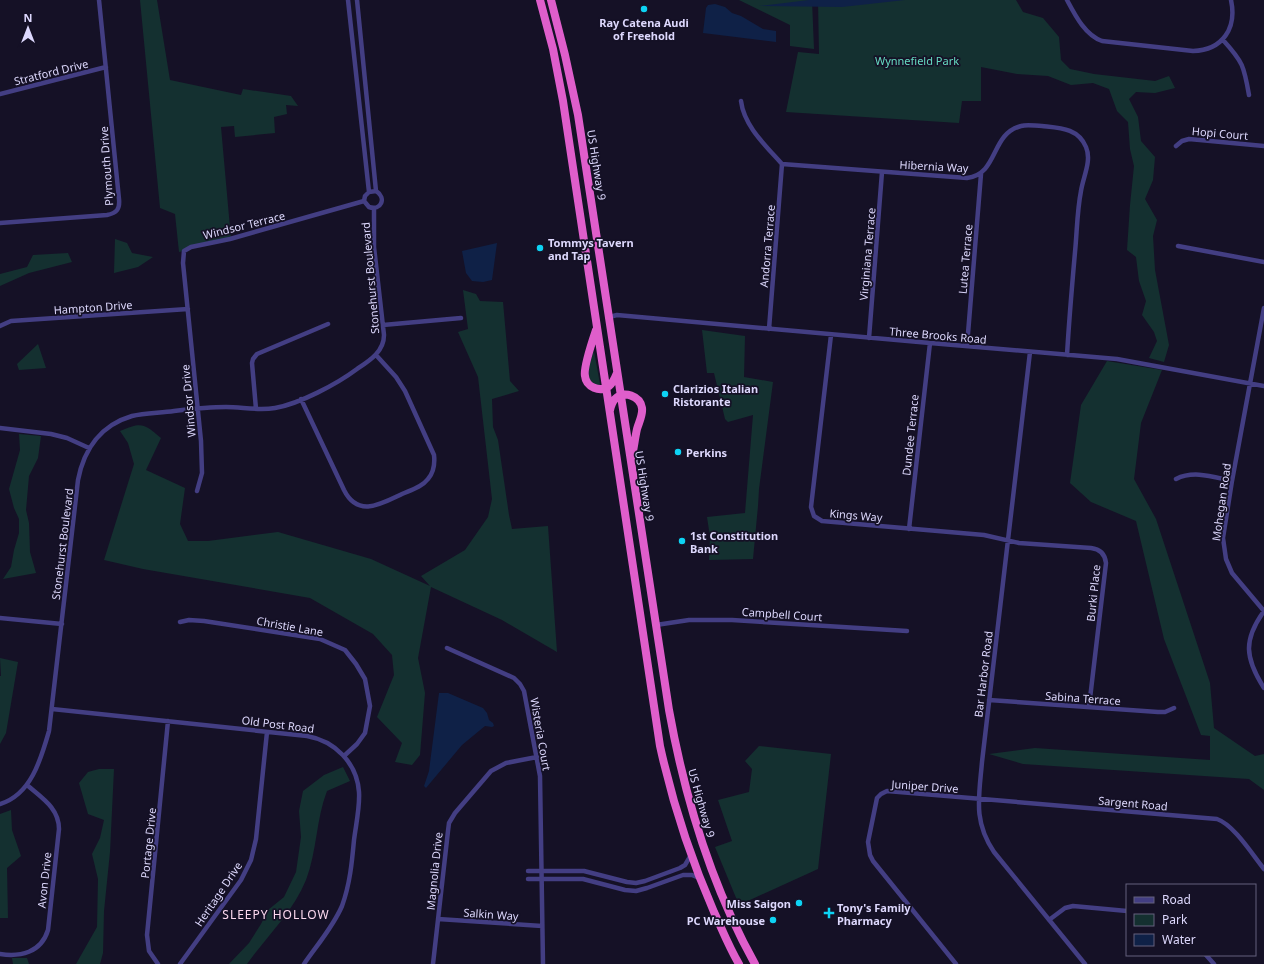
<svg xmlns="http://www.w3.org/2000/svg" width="1264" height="964" font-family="'Noto Sans',sans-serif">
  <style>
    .green { fill: #143030 }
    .water { fill: #0f2147 }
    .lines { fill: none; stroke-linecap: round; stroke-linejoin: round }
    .minor { stroke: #433e83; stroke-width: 4.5 }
    .trunk { stroke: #df5ecb; stroke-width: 8 }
    .poi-dot { fill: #0dd3f4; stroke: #151126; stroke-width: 1.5 }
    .labels { text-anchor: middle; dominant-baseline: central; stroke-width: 3.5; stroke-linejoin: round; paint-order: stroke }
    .poi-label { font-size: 11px; font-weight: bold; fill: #ddd8fd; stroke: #151126; text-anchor: start }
    .park-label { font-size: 11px; fill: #66dbc2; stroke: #151126 }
    .street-label { font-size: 11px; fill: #ddd8fd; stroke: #151126 }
    .neighbourhood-label { font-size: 12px; letter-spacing: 1px; fill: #fdd9ef; stroke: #151126 }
  </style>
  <rect width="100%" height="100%" fill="#151126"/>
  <!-- green -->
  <path class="green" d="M140,0H157L170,80L241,95L243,89L291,96L298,106L286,105L287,114L274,117L275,133L235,137L234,126L221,127L231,239L179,252L175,214L160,208Z
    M739,0H812L814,49L790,46V25Z
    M818,0H1016L1023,12L1043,18L1059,37L1061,60L1070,69L1094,74L1155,81L1169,76L1175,88L1155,93L1136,92L1129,99L1138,117L1141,141L1155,157L1153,180L1145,199L1157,220L1153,236L1155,270L1169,345L1164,362L1149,358L1157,341L1154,332L1142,315L1146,301L1139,281L1136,257L1127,250L1130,205L1134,166L1130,149L1128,122L1117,111L1109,89L1093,83L1071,85L1048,76L1017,74L981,67V101H962L959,123L786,112L798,52L819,54Z
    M115,239L127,243L132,253L153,257L138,267L114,273Z
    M68,253L72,262L29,273L0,286V274L27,267L33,255Z
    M463,290L476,294L480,301L503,302L510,381L519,391L492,399L493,427L498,440L509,515L512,529L548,526L557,652L502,620L431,587L418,658L425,693L420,755L412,765L395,762L402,743L377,717L394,675L392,655L373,634L310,598L143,569L104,560L134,464L128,443L120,431C142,422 143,423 161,438L146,470L185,488L180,524L188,541H208L278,532L371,559L430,586L421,576L465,550L488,517L492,499L478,377L458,332L468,329Z
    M702,330L745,336L744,377L773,382L759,489L758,506L753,559L709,560L710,537L707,517L745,513L753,415L728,422L725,419L714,373H707Z
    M38,344L46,368L19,370L17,364Z
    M594,351L600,384L599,386L591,382L587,370Z
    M1107,361L1162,370L1141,423L1134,479L1156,519L1210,683L1214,728L1255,756L1264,754V790L1249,779L1023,764L989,754L1035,748L1210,760V736L1201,735L1164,639L1136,521L1091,502L1070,483L1081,405Z
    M19,434L41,436L38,458L29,476L26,510L29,523L30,552L36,573L3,579L11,567L14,550L19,533V519L14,508L9,489L20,450Z
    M0,658L18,662L6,733L0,744V676H1Z
    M759,746L831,754L818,869L739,905L715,847L732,841L718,800L749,792L752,769L745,761Z
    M343,767L350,781L327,791C316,819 317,851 306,880C293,912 267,936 247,964H229L249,943L261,924L268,910L284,897L296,872L301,837L299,811L303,791L324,775Z
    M99,769H114L110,852L104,911L103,953L100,964H76L97,927L98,879L92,854L100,838L104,820L88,814L79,783L88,772Z
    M11,810L12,830L21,856L7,868L8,918H0V814Z
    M12,958H27L29,964H13Z"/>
  <!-- water -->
  <path class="water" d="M809,0H905L842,7L759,6Z
    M715,4L725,7L732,13L741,16L763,29L776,31V42L703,33L706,8L708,5Z
    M497,243L492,280L483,282L472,281L466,273L462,251Z
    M439,693H448L483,708L487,713L489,720L493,723L494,726L492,727L485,726L462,745L426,788L424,786L429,771Z"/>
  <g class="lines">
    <!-- minor -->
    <path class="minor" d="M348,0L369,192
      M357,0L376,191C387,198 381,211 369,207L364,201L365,196L369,192L376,191
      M1067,0C1075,15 1085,35 1102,41L1193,51C1223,50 1237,28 1231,0
      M1223,40C1243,62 1244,66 1249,95
      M0,94L106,67
      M741,101C744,126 766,146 782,164L967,178C999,174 990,134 1021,126C1028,124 1035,126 1042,126C1060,128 1078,128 1086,147C1092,161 1083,177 1081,191C1077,211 1077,232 1075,252C1072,286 1069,321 1067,355
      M1176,146L1182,141L1189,139L1264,146
      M0,223L107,215C117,213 120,209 119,199L99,0
      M1178,246L1264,262
      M1264,308L1232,481L1223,538L1226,559L1232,573L1264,611
      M609,317L617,315L930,343L1117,359L1264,386
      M383,325L461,318
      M0,326L11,321L188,309
      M769,329L782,164
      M831,335L811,507L814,516L822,521L984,535L1019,543L1091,548C1100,549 1105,554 1106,563L1089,707
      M869,338L882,172
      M967,346L981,174
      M1030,352L982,762C979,797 973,821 994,852L1085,964
      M301,399L344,490C358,518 381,504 402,494C411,490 422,487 428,479C434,472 435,464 434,455L405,391L396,377L376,355
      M256,409L252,363L253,359L257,354L328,324
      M0,428L51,434L67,438L89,448
      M1176,479C1194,470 1213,477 1232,481
      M197,491L202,473L201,441L183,263L184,251L191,247L230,239L364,201
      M909,529L930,343
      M1264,611C1243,640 1245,658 1264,688
      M0,618L62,624
      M180,622L189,620L204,621L320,639L345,650L356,664L365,679L370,706L365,733L357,744L344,756
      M656,625L689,620H732L907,631
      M447,648L514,678L520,684L524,691L540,776L543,964
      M989,700L1158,712H1165L1174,708
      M52,709L307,736C335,741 357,763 359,792C360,807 356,824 354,840C352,862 350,884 342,906C333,927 317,945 304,964
      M0,804C31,795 41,759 49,731L78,480C84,449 101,425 132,416C145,413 161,413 174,411C191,409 209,407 226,407C242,407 258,411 275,408C299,404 337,384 357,369C369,361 384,352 384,335L374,247V208
      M528,871H584L627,882L636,883L645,881L680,868L685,865L691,855
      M528,879H583L625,890L636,891L647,888L683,875H692L699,878
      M438,919L542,926
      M1049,920L1065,908L1073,906L1127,911
      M0,954C20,957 41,953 48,930L59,829C59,808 42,798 27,785
      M1206,955L1214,964
      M158,964L149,951L147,935L168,721
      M180,964L241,880L251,860L256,839L267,732
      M433,964L448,831L449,823L455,813L491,771L506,763L537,757
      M956,964L873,861L870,855L868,842L877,798L881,794L887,791L1217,819C1234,825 1252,854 1264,869"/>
    <!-- trunk -->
    <path class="trunk" d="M540,0L553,49L563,101L660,746C673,805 690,857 714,912C722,929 729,947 739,964
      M551,0L565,55L578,115L669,710C685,799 711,885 755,964
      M596,330C593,339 583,368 585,376C586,387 600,393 609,386C613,383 615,378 617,373
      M610,410C611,406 612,402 615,399C624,390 640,396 642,408C643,415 639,422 637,429C635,438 634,447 632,456"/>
  </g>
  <!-- markers -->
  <g class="poi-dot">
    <circle cx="644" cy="9" r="4"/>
    <circle cx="540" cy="248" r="4"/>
    <circle cx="665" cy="394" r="4"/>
    <circle cx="678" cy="452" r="4"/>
    <circle cx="682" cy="541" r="4"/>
    <circle cx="799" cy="903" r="4"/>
    <path d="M827 907h4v4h4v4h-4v4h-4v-4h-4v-4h4z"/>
    <circle cx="773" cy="920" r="4"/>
  </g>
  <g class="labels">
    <!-- poi labels -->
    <g class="poi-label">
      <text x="644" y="22" text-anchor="middle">Ray Catena Audi<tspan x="644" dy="13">of Freehold</tspan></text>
      <text x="548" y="242">Tommys Tavern<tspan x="548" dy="13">and Tap</tspan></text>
      <text x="673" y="388">Clarizios Italian<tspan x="673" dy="13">Ristorante</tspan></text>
      <text x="686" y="452">Perkins</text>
      <text x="690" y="535">1st Constitution<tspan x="690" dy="13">Bank</tspan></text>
      <text x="791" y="903" text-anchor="end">Miss Saigon</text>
      <text x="837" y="907">Tony's Family<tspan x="837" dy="13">Pharmacy</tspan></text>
      <text x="765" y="920" text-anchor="end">PC Warehouse</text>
    </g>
    <!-- park labels -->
    <g class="park-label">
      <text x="917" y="60">Wynnefield Park</text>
    </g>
    <!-- street labels -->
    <g class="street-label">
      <text transform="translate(51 72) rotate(-14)">Stratford Drive</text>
      <text transform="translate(1220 133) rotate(5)">Hopi Court</text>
      <text transform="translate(597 165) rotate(81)">US Highway 9</text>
      <text transform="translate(106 166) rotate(-94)">Plymouth Drive</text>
      <text transform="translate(934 166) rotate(3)">Hibernia Way</text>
      <text transform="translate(244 225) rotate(-14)">Windsor Terrace</text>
      <text transform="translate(767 246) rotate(-85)">Andorra Terrace</text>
      <text transform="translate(867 254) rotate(-85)">Virginiana Terrace</text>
      <text transform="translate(965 259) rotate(-85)">Lutea Terrace</text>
      <text transform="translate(370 278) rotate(-95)">Stonehurst Boulevard</text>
      <text transform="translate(93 307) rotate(-4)">Hampton Drive</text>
      <text transform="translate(938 335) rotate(5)">Three Brooks Road</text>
      <text transform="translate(188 401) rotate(-95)">Windsor Drive</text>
      <text transform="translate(910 435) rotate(-84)">Dundee Terrace</text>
      <text transform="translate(645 486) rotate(81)">US Highway 9</text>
      <text transform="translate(1221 502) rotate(-82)">Mohegan Road</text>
      <text transform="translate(856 515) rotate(5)">Kings Way</text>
      <text transform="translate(62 544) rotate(-83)">Stonehurst Boulevard</text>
      <text transform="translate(1093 593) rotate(-84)">Burki Place</text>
      <text transform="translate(782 614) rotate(4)">Campbell Court</text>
      <text transform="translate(290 626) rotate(10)">Christie Lane</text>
      <text transform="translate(983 674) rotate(-83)">Bar Harbor Road</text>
      <text transform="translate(1083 698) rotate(4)">Sabina Terrace</text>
      <text transform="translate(278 724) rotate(7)">Old Post Road</text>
      <text transform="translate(541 734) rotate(80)">Wisteria Court</text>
      <text transform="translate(925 786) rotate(4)">Juniper Drive</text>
      <text transform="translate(702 803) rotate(74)">US Highway 9</text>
      <text transform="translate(1133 803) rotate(5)">Sargent Road</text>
      <text transform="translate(148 843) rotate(-84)">Portage Drive</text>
      <text transform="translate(434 871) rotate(-84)">Magnolia Drive</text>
      <text transform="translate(44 880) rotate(-84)">Avon Drive</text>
      <text transform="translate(218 894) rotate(-56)">Heritage Drive</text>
      <text transform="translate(491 914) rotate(4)">Salkin Way</text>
    </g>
    <!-- neighbourhood labels -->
    <g class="neighbourhood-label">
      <text x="276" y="914">SLEEPY HOLLOW</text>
    </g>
  </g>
  <!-- legend -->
  <rect x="1126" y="884" width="130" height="72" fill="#151126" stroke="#65617c"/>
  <rect x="1134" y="897" width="20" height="6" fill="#433e83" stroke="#65617c"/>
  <text x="1162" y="904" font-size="12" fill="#ddd8fd">Road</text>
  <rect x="1134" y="914" width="20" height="12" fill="#143030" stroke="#65617c"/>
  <text x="1162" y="924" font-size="12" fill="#ddd8fd">Park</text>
  <rect x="1134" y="934" width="20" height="12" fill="#0f2147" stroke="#65617c"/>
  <text x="1162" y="944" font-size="12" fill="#ddd8fd">Water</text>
  <!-- north arrow -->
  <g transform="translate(28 28)" stroke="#151126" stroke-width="3" paint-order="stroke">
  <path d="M0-3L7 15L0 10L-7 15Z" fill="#ddd8fd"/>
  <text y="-6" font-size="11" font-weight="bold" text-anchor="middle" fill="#ddd8fd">N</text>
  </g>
</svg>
